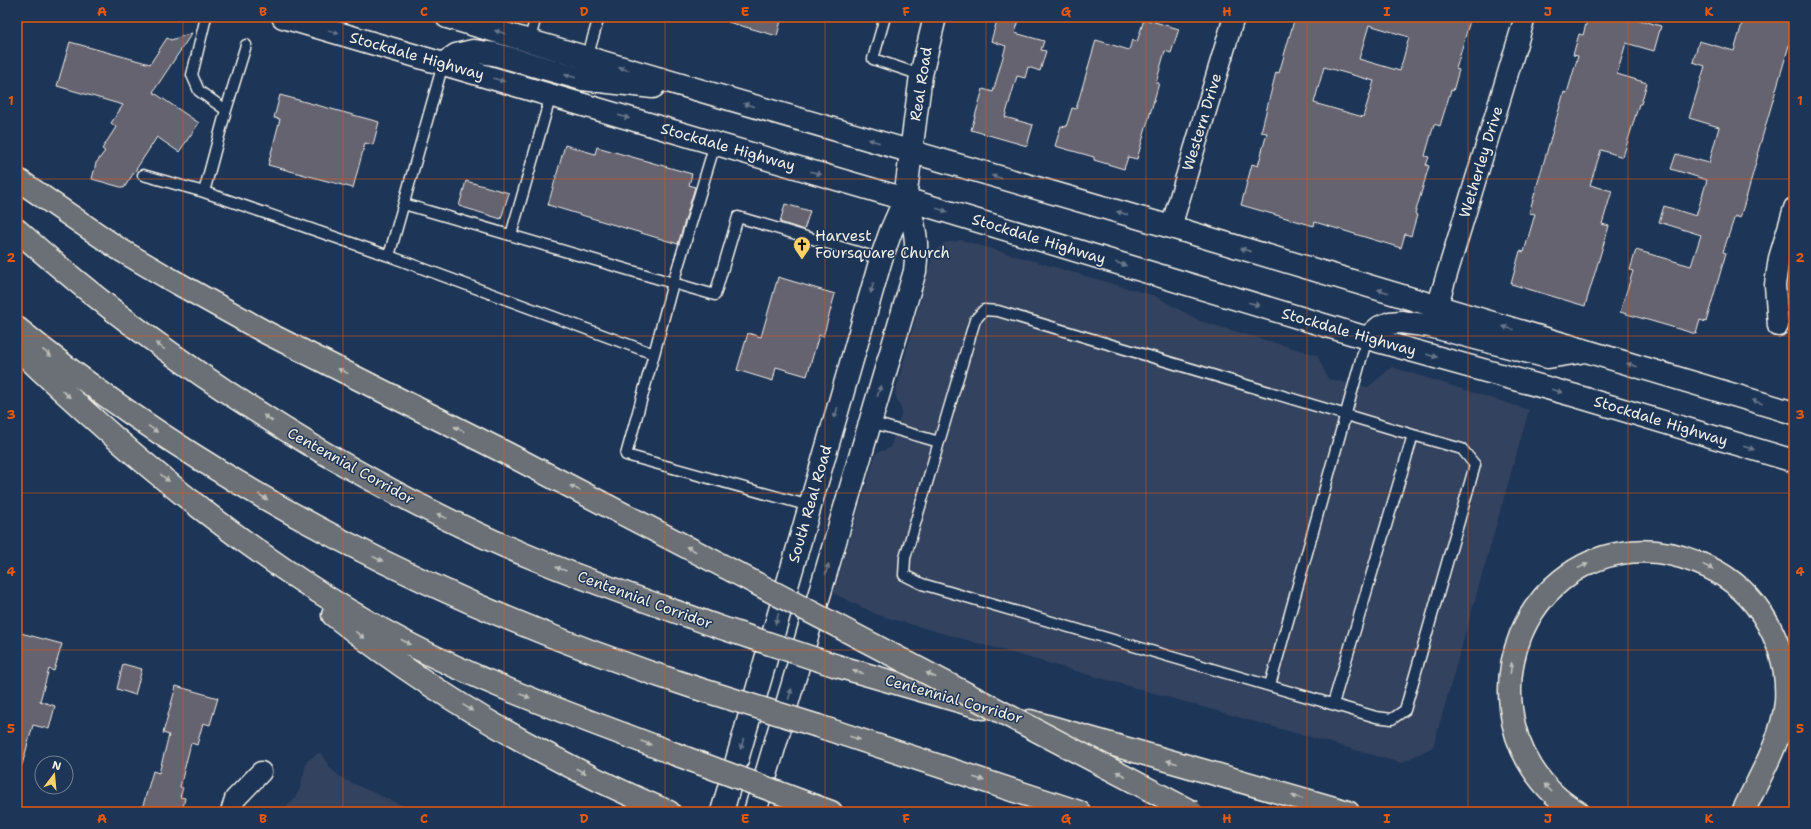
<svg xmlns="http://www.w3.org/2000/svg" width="1811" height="829" font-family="'Shantell Sans',sans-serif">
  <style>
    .built { fill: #33435f }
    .building { fill: #666471; stroke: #f4f1e8; fill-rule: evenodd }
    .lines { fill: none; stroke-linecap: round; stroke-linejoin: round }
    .lane-casing { stroke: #f4f1e8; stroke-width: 13 }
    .street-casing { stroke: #f4f1e8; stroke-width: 23 }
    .secondary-casing { stroke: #f4f1e8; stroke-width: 25 }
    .highway-casing { stroke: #f4f1e8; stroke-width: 25 }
    .lane { stroke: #1d3557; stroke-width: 10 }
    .street { stroke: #1d3557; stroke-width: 20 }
    .secondary { stroke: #1d3557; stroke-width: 22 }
    .highway { stroke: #6b6f75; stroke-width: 22 }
    .highway-bridge-casing { stroke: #f4f1e8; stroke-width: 25; stroke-linecap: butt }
    .highway-bridge { stroke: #6b6f75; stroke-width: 22 }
    .oneway { fill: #68778a }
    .oneway2 { fill: #bdbdba }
    .grid { fill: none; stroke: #e8590c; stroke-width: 1; stroke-opacity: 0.55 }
    .labels { text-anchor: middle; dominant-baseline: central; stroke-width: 3; stroke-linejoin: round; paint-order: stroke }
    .street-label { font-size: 15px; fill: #f4f1e8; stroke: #1d3557 }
    .poi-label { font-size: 15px; fill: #f4f1e8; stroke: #1d3557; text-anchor: start }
    .neatline { fill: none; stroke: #e8590c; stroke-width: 1.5 }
    .grid-label { font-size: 13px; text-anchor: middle; font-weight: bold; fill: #e8590c }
  </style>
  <rect width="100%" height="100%" fill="#1d3557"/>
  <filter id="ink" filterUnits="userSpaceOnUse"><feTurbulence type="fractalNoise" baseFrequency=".025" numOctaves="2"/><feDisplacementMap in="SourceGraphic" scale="8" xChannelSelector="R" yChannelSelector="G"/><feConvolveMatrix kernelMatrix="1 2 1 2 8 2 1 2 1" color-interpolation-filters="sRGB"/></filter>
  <g filter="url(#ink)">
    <!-- built -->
    <path class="built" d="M961,240L1155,296L1200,321L1317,355L1328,379L1368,387L1392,367L1529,410L1433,747L1401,763L878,615L833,593L876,453L890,448L902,412L895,394L933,253L944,243Z
      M320,752L330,768L343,779L417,812H276L292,802L299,791L307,761Z"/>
    <!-- building -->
    <path class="building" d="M729,17H782L777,36L728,22Z
      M998,17H1020L1015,33L1044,41L1041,50L1046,51L1040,71L1028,67L1025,78L1017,76L1005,117L1033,125L1027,146L971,130L983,89L993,92L1006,46L991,41Z
      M1295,17H1400L1418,22L1420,17L1439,22L1441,17H1471L1456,69L1459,70L1453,91L1451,90L1440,126L1434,124L1425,156L1429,157L1426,165L1429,166L1415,214L1417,215L1411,236L1405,234L1401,248L1315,222L1314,226L1241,205L1252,164L1258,166L1267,133L1261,132L1276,72L1279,73ZM1369,25L1409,37L1400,71L1359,59ZM1324,67L1374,81L1363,117L1314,103Z
      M1588,17H1630L1661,26L1654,51L1626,43L1617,74L1647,83L1641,104H1639L1623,157L1601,150L1590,185L1612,191L1602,224L1609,226L1585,306L1511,284L1520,251L1524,252L1535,214L1529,213L1547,151L1564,92L1567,93L1578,56L1573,55L1579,34L1583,35Z
      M1744,17H1794V20L1790,34L1792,35L1757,155H1758L1747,195L1740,218L1735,216L1723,252L1726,253L1706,322L1700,320L1696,334L1620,312L1633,271L1630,270L1636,250L1691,266L1701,235L1659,222L1664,206L1696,216L1707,180L1671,169L1676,154L1709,163L1719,127L1689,118L1705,66L1693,62L1699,41L1734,51Z
      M1144,19L1179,29L1171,53L1165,51L1156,83H1159L1137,159L1128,157L1124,169L1094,160V157L1055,146L1061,126L1066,127L1072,108L1076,109L1096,40L1129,50L1132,40L1137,42Z
      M192,33L153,92L199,123L179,152L157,137L124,188L92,179L96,163L105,151L102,149L116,127L111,123L123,105L57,86L70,42L150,64L167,38L171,40Z
      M280,95L379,122L373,145L365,143L353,188L268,165L280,119L274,118Z
      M565,145L595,154L597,147L692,174L689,185L695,187L678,244L548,205Z
      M466,181L509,193L501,219L459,206Z
      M785,204L810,211L804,230L780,222Z
      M778,277L835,294L823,337L819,335L807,376L776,367L773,381L737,370L748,333L761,337Z
      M17,632L62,644L54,671L49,669L40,701L55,706L49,729L33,725L22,765H17Z
      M123,664L142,669L135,695L117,689Z
      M176,686L218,698L210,725L203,723L197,745L191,743L180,787L183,788L180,797L185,798L182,812H141L153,771L159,773L169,735L163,733Z"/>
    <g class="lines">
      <!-- lane casing -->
      <g class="lane-casing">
        <path id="lane" d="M885,17L873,59L921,75
          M529,41L536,17
          M587,58L599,17
          M443,64L389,256L654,354L626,455L810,506
          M226,110L246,45
          M715,144L673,283L715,295L738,217L881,259
          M143,175L204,192L226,110L199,91L192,75L206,17
          M204,192L389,256
          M404,204L673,283L654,354
          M511,235L551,95
          M870,422L939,442L905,558L904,575L922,584L1376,717L1392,719L1405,710L1475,465L1462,449L1413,435L1333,704
          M939,442L975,320L984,310L998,311L1413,435
          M1270,685L1367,338"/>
      </g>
      <!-- street casing -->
      <g class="street-casing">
        <path id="street" d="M1171,227L1234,17
          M1437,307L1525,17
          M1778,326L1775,285L1779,258L1794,208
          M231,812L235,799L261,772"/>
      </g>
      <!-- secondary casing -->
      <g class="secondary-casing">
        <path id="secondary" d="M283,17L905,199L1367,338L1576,396L1794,461
          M447,17L1171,227L1794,413
          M443,64L456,55L473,51L494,54L582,79L653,87
          M1367,338L1380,327L1390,323L1401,322L1430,326L1548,357L1580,352
          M722,812L881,259L891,231L905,199L921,75L935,17
          M755,812L915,271C918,245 916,224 905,199"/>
      </g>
      <!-- highway casing -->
      <g class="highway-casing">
        <path id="highway" d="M17,179L119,249L170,279L267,333L506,453L725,567
          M17,230C110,314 212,386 319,450C388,490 459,528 533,558C593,583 655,604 716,626
          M17,328C217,491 452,609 696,688
          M17,348C133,459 264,569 407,643C493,688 585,719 675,754
          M333,615C435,695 550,762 669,812
          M837,666L983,708
          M1030,721L1348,812
          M818,726L1079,812
          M801,801L831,812
          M1578,812C1541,791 1515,750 1511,708C1499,603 1595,521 1696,562C1723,572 1746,590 1762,614C1779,640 1788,671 1786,702C1782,741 1759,777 1743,812"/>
      </g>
      <!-- lane -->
      <use href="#lane" class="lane"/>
      <!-- street -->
      <use href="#street" class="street"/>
      <!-- secondary -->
      <use href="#secondary" class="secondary"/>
      <!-- highway -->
      <use href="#highway" class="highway"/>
      <!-- highway-bridge casing -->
      <g class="highway-bridge-casing">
        <path id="highway-bridge" d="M725,567L1192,812
          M716,626L837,666
          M696,688L818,726
          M675,754L801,801"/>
      </g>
      <!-- highway-bridge -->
      <use href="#highway-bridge" class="highway-bridge"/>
    </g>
    <!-- one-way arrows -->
    <defs><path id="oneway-solid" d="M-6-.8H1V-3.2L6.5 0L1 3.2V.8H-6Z"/></defs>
    <g class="oneway">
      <use href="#oneway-solid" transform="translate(334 32) rotate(16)"/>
      <use href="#oneway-solid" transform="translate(500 32) rotate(-164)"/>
      <use href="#oneway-solid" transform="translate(624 69) rotate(-164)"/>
      <use href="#oneway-solid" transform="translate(570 76) rotate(-164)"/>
      <use href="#oneway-solid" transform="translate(499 80) rotate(16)"/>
      <use href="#oneway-solid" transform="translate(749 105) rotate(-164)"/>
      <use href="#oneway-solid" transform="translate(624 117) rotate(16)"/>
      <use href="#oneway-solid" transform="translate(874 141) rotate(-164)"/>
      <use href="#oneway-solid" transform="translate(816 173) rotate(16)"/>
      <use href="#oneway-solid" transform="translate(997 177) rotate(-164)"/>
      <use href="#oneway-solid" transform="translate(942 210) rotate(17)"/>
      <use href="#oneway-solid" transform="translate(1122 213) rotate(-164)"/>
      <use href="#oneway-solid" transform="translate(1246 250) rotate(-163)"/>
      <use href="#oneway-solid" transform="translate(1121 264) rotate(17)"/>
      <use href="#oneway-solid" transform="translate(872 288) rotate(106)"/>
      <use href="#oneway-solid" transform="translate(1383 291) rotate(-163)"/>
      <use href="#oneway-solid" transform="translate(1254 304) rotate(17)"/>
      <use href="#oneway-solid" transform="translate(1508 328) rotate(-163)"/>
      <use href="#oneway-solid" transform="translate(1432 356) rotate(16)"/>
      <use href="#oneway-solid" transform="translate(1632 365) rotate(-163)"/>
      <use href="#oneway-solid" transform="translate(879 391) rotate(-73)"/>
      <use href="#oneway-solid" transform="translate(1557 391) rotate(16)"/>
      <use href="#oneway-solid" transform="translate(1757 402) rotate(-163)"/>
      <use href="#oneway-solid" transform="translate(836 413) rotate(106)"/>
      <use href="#oneway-solid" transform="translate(1749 448) rotate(17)"/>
      <use href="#oneway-solid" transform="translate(827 569) rotate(-74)"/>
      <use href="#oneway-solid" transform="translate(777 619) rotate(106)"/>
      <use href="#oneway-solid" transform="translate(790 694) rotate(-74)"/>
      <use href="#oneway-solid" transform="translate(742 744) rotate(106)"/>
    </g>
    <g class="oneway2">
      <use href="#oneway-solid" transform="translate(160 346) rotate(-144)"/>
      <use href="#oneway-solid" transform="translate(47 353) rotate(38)"/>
      <use href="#oneway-solid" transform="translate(343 371) rotate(-154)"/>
      <use href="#oneway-solid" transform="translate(66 394) rotate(41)"/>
      <use href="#oneway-solid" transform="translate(268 418) rotate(-147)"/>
      <use href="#oneway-solid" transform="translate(153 429) rotate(34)"/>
      <use href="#oneway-solid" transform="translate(459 429) rotate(-153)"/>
      <use href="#oneway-solid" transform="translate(165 478) rotate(39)"/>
      <use href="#oneway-solid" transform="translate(575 488) rotate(-153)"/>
      <use href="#oneway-solid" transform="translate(263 497) rotate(31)"/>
      <use href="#oneway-solid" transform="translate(442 516) rotate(-154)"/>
      <use href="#oneway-solid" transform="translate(691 549) rotate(-152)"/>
      <use href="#oneway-solid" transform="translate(378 559) rotate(26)"/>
      <use href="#oneway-solid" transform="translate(1583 566) rotate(-26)"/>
      <use href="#oneway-solid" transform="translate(1708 567) rotate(26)"/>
      <use href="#oneway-solid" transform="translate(561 569) rotate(-160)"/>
      <use href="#oneway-solid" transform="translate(360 635) rotate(37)"/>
      <use href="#oneway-solid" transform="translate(406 642) rotate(28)"/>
      <use href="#oneway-solid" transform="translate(1511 668) rotate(-83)"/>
      <use href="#oneway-solid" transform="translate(858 672) rotate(-164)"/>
      <use href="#oneway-solid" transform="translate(931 675) rotate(-152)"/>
      <use href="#oneway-solid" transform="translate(525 696) rotate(21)"/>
      <use href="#oneway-solid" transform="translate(468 708) rotate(32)"/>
      <use href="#oneway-solid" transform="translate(855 738) rotate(18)"/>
      <use href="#oneway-solid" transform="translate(646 743) rotate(21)"/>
      <use href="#oneway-solid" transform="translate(1172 762) rotate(-164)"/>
      <use href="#oneway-solid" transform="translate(581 771) rotate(27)"/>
      <use href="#oneway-solid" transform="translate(1121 774) rotate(-152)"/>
      <use href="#oneway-solid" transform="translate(979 779) rotate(18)"/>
      <use href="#oneway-solid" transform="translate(1548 788) rotate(-134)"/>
      <use href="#oneway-solid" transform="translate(1297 797) rotate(-164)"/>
    </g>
  </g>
  <!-- grid -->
  <path class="grid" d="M183,17V812M343,17V812M504,17V812M665,17V812M825,17V812M986,17V812M1146,17V812M1307,17V812M1468,17V812M1628,17V812M17,179H1794M17,336H1794M17,493H1794M17,650H1794"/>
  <!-- icons -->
  <defs>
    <g id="church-pin" transform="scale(0.9)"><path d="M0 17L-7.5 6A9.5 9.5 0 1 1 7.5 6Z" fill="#ffd166" stroke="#1d3557"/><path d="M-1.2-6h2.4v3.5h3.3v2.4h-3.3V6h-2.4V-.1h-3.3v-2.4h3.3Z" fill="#111"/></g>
  </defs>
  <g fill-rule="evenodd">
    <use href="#church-pin" x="802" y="245"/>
  </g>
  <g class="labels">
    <!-- street labels -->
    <g class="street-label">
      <text transform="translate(417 56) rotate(16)">Stockdale Highway</text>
      <text transform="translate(921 84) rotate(-81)">Real Road</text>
      <text transform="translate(1202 122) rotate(-73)">Western Drive</text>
      <text transform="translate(728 147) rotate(16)">Stockdale Highway</text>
      <text transform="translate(1481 162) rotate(-73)">Wetherley Drive</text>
      <text transform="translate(1039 239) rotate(17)">Stockdale Highway</text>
      <text transform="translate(1349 332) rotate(16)">Stockdale Highway</text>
      <text transform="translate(1661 421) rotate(17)">Stockdale Highway</text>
      <text transform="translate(351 466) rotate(29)">Centennial Corridor</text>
      <text transform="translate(810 504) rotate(-74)">South Real Road</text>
      <text transform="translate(645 600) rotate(20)">Centennial Corridor</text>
      <text transform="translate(954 699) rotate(16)">Centennial Corridor</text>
    </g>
    <!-- poi labels -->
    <g class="poi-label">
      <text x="815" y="236">Harvest<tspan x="815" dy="17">Foursquare Church</tspan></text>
    </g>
  </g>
  <!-- margin -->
  <rect width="1811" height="829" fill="none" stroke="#1d3557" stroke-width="44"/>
  <!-- north arrow -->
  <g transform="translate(54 775) rotate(16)"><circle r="19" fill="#1d3557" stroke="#738091"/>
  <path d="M0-3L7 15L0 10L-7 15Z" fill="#ffd166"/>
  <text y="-6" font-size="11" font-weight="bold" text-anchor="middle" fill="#f4f1e8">N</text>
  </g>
  <rect x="22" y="22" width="1767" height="785" class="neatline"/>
  <g class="grid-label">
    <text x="102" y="16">A</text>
    <text x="263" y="16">B</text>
    <text x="424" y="16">C</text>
    <text x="584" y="16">D</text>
    <text x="745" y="16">E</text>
    <text x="906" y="16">F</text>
    <text x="1066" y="16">G</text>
    <text x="1227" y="16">H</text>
    <text x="1387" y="16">I</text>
    <text x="1548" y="16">J</text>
    <text x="1709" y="16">K</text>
    <text x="11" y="105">1</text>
    <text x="1800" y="105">1</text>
    <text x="11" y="262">2</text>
    <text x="1800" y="262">2</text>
    <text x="11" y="419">3</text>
    <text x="1800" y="419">3</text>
    <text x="11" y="576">4</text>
    <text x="1800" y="576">4</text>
    <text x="11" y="733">5</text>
    <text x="1800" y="733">5</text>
    <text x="102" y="823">A</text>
    <text x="263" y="823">B</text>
    <text x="424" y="823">C</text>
    <text x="584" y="823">D</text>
    <text x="745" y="823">E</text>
    <text x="906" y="823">F</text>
    <text x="1066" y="823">G</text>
    <text x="1227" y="823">H</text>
    <text x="1387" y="823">I</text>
    <text x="1548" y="823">J</text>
    <text x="1709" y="823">K</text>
  </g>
</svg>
